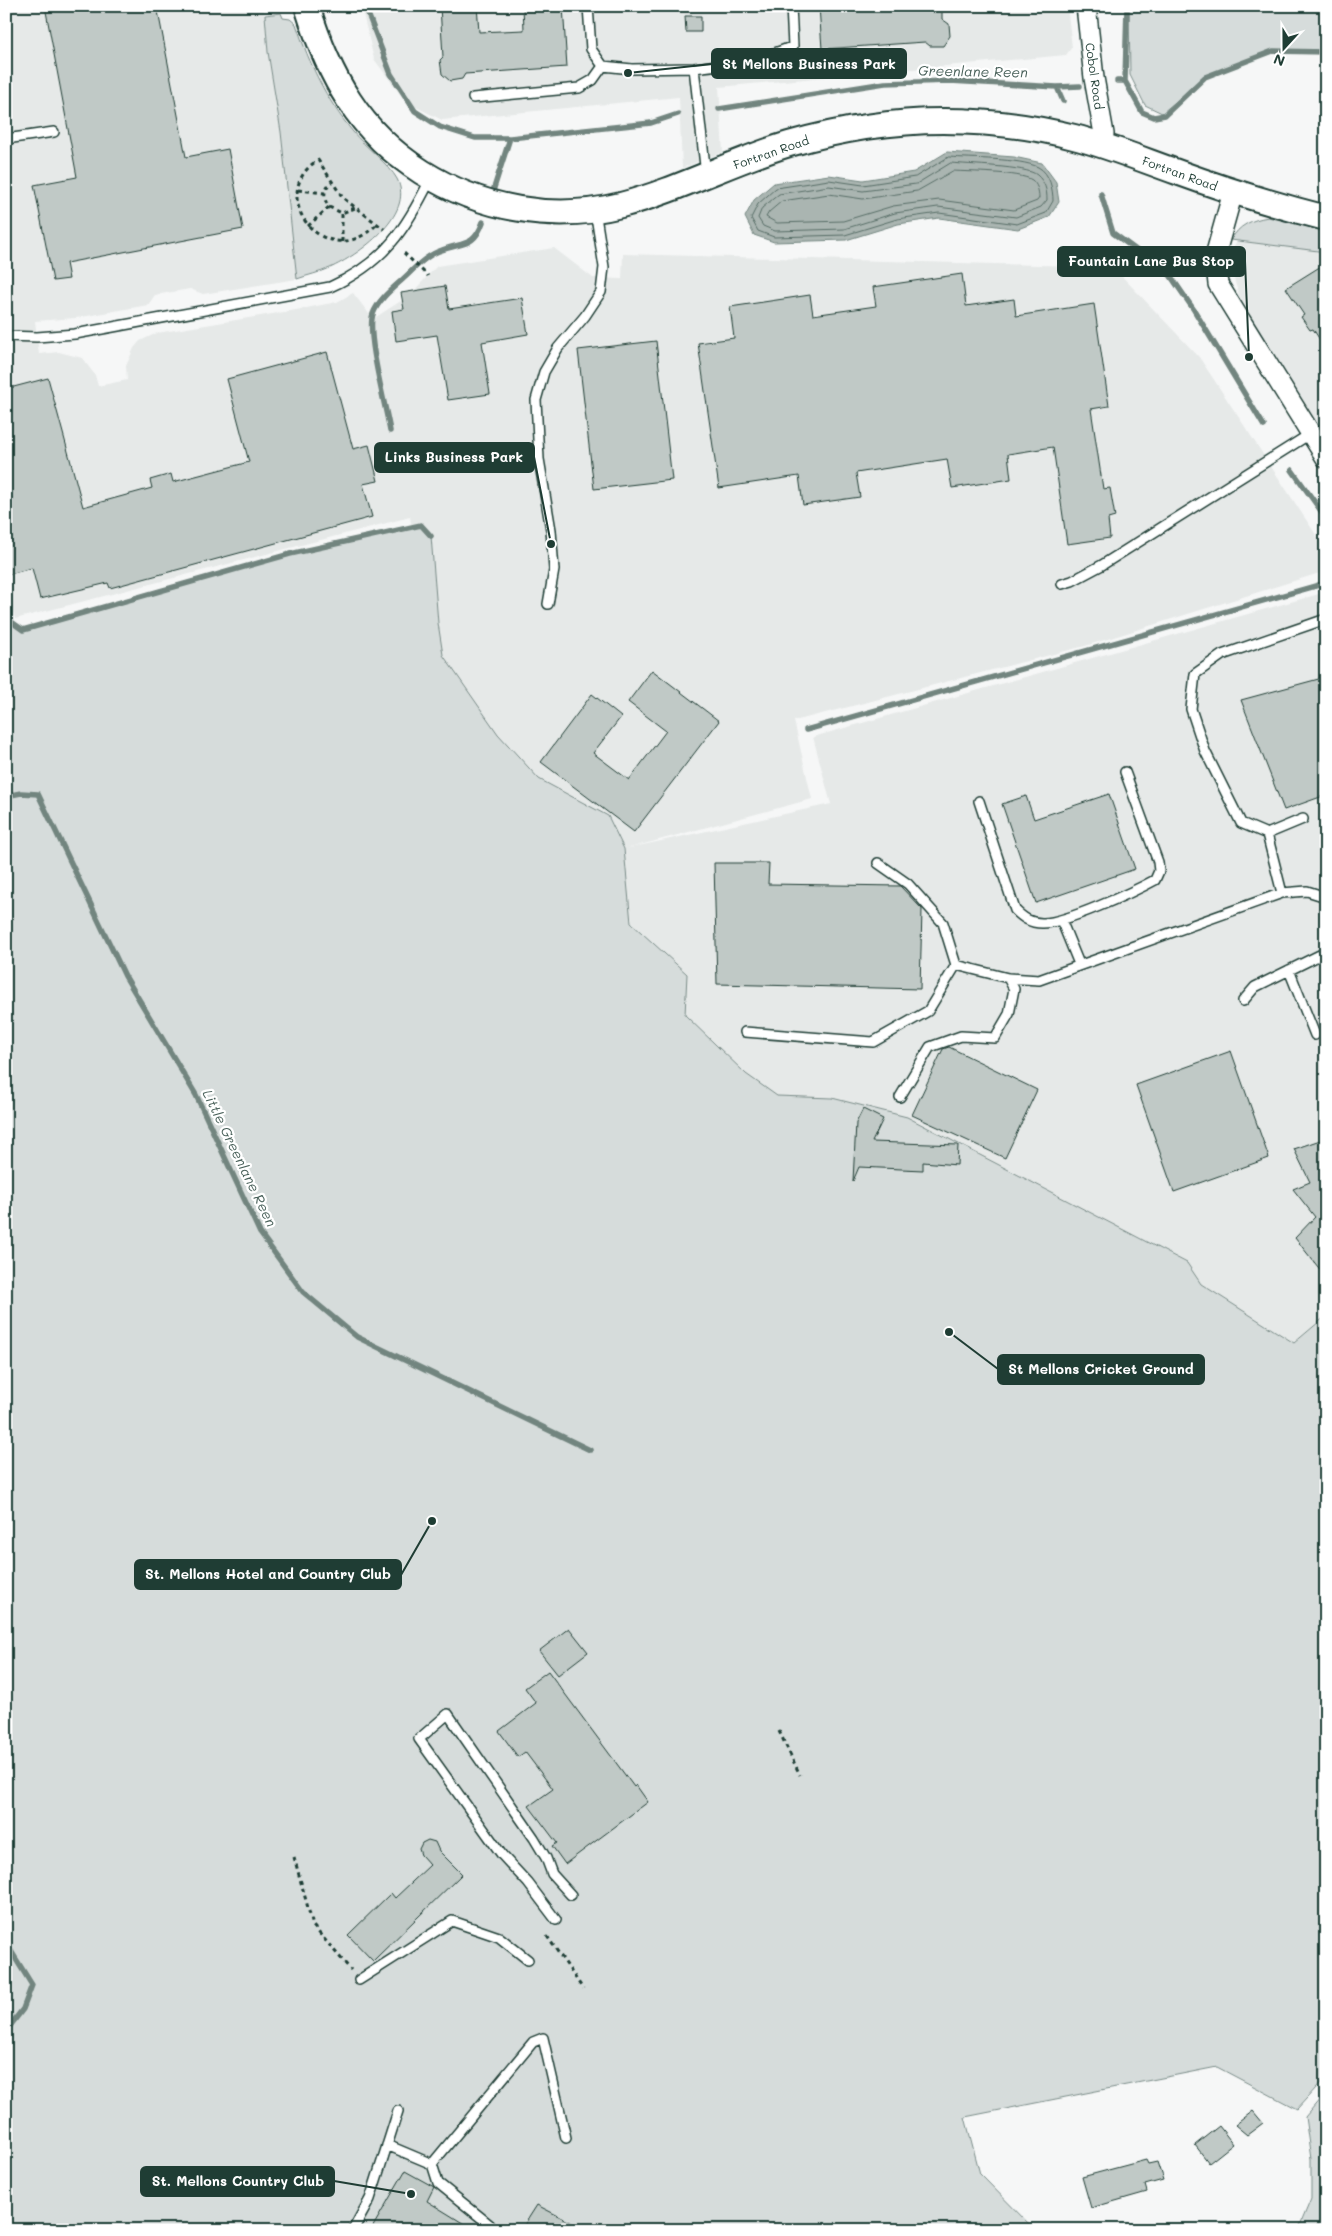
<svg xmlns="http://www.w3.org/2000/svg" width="1332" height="2236" font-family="Mali,sans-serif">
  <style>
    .built { fill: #e6e9e8 }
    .green { fill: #d6dcdb; stroke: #7a8c88 }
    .water { fill: #aab5b1; stroke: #72857f }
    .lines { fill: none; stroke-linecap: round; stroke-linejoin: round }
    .shore { stroke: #576d66; stroke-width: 1 }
    .stream { stroke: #72857f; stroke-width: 5.5 }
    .building { fill: #c0c9c6; stroke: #1f3d34 }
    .service-casing { stroke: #1f3d34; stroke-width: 12 }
    .minor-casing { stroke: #1f3d34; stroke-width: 22 }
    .tertiary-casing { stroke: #1f3d34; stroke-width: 28 }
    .path { stroke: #1f3d34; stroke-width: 3; stroke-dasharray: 4 4; stroke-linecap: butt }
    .service { stroke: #fff; stroke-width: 9 }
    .minor { stroke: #fff; stroke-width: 19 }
    .tertiary { stroke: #fff; stroke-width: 24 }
    .labels { text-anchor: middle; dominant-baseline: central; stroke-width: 4.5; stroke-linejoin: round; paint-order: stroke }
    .street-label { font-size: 12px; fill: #1f3d34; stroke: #fff }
    .water-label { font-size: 14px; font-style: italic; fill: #49615a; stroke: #fff }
    .leader { fill: none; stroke: #1f3d34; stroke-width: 2 }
    .callout-dot { fill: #1f3d34; stroke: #fff; stroke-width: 2 }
    .callout { fill: #1f3d34; stroke: #1f3d34; stroke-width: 2 }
    .callout-label { font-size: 14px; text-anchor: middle; font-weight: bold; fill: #fff }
  </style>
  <rect width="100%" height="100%" fill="#f6f7f7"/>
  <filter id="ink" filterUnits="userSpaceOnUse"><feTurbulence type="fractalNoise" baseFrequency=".02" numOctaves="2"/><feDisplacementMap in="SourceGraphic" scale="10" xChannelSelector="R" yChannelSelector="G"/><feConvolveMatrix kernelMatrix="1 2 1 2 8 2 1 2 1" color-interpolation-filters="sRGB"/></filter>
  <g filter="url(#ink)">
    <!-- built -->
    <path class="built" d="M6,6H262L265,15L268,52L281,132L297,279L203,294L190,289L155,295L148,305L76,318L35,321L39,354L59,352L82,358L95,375L98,386L127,380L126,366L134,348L140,341L157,333L296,310L337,302L353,293L373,319L410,295L437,266L554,248L593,278L622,279L623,254L1113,267L1199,357L1326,550V571L1085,646L794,721L812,799L629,848L831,804L813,737L1326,592V1316L1294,1343L1201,1284L1187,1263L907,1117L832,1098L773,1101L678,1021L533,784L436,654L410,517L15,619L6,587Z
      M361,6H1067L1072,47L1066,55L719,87L723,152L682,168L679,97L442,120L406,102L374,59Z
      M1237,241L1326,252V437L1247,316L1250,314L1239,295L1230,266V252Z"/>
    <!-- green -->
    <path class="green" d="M1129,6H1326V52L1273,51L1205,77L1162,113L1145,105L1130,75Z
      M281,13L283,18L290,19L296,24C310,65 325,98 353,132C364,146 390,165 397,179C416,215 357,256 330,268C319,273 308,275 297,279L281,132L268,52L265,15Z
      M1268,217L1326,231V252L1231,240C1239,225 1251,220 1268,217Z
      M421,525L431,536L438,623L443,655L498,734L539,779L608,816L624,849L631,923L687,974L685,1015L746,1074L777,1096L832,1098L907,1117L1187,1263L1201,1284L1294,1343L1326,1316V2077L1297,2109L1217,2067L965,2117L980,2174L1035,2230H6V618L23,630L290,554Z
      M1326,2092V2230H1298L1311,2199V2159L1305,2117Z"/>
    <!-- water -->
    <path class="water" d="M947,152L1014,157L1042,163L1056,182L1059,202L1049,217L1018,229L939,218L898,224L846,240L774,242L754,235L745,217L754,200L774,183L829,175L863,180L914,172Z"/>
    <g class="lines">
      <!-- shore -->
      <path class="shore" d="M949,157C972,159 1019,158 1038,167C1050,173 1053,190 1053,201L1046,213L1017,224L939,213L897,219L845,235L774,237L758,231L751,218L758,204L776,188L829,180L863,185L915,177Z
        M951,163C967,165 1027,166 1037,175C1045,182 1047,190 1047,200L1041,207L1016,217L938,207L895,213L844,229L775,231L763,226L758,218L762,208L779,194L829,186L863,191L916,184Z
        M953,171C969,172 1020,172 1032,180C1037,184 1039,191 1039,198L1037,201L1014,210L939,200L893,206L843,221L777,223L766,217L769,212L782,201L829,194L863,199L917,191Z"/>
      <!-- stream -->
      <path class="stream" d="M365,6L391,74L415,111L440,127L475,138H510L493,191
        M1127,6L1125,81L1142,112L1154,117L1165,115L1205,77L1273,51L1326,52
        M1117,81H1125
        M1057,87L1063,101
        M719,109L885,83L950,81L1057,87L1080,86
        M510,138L651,123L678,114
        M1101,194L1113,233L1170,275L1194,310L1264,426
        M390,431C386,407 366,334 373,314C378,300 392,289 403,279C415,268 426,255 442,250C464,242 474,247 483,222
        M1292,470L1326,518
        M6,618L23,630L290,554L421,525L431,536
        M806,730L1326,583
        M6,796L21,793L38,794L125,976L196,1095L260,1233L303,1292L357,1337L590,1450
        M6,1943L32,1985L23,2009L6,2031"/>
    </g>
    <!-- building -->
    <path class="building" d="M45,6H157L186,157L228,149L243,229L66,263L69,279L53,281L34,185L77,177Z
      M440,6H477L479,32L524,30L523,6H563L567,67L465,74L462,79L450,81L442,74L440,60L443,57Z
      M819,6H942V19L949,24L950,36L943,46H930L925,42L822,49Z
      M685,16H701V32H686Z
      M1326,263V349L1313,329L1310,330L1301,317L1304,315L1286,288Z
      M962,274L966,306L1014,299L1016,316L1094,304L1109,406L1091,409L1103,489L1110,488L1115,517L1108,519L1110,538L1067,544L1053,447L1008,454L1011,479L952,488L947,459L856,473L860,497L803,505L799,476L719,488L698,343L734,338L730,307L810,295L813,315L876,306L873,287Z
      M445,286L449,309L522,298L528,334L482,342L490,394L448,400L437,335L396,341L392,311L404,309L401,293Z
      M656,341L672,480L594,489L578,350Z
      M327,352L353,449L369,445L378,481L363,484L372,517L110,588L108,583L40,599L32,568L6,575V389L48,378L83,507L152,488L150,480L171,474L173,482L249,462L227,379Z
      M652,670L719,721L634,832L541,762L592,694L621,717L593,753L629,780L666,731L628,702Z
      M1326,677V795L1284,810L1241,700Z
      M1109,794L1135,869L1036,903L1002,804L1026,796L1034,819Z
      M714,863H769L768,884L900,886L922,909L920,989L717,984Z
      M949,1047L1037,1090L1005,1158L912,1115L943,1049Z
      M1231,1051L1269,1158L1174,1192L1136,1085Z
      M863,1109L883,1119L872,1142L958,1145L957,1165L923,1162V1170L859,1167L853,1181L856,1123Z
      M1326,1138V1277L1295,1238L1315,1217L1293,1189L1310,1182L1294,1149Z
      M569,1628L588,1652L558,1675L539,1651Z
      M548,1671L634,1787L636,1785L648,1802L565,1864L552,1846L557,1843L529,1806L553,1789L525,1752L518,1757L499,1731L536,1703L525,1688Z
      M428,1840L435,1842L439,1851L462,1874L373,1961L348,1935L391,1893L395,1898L430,1865L421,1855L419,1849L422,1843Z
      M1253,2111L1263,2123L1247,2135L1235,2125Z
      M1219,2126L1233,2144L1209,2163L1195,2145Z
      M1146,2160L1148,2164L1157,2162L1163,2180L1145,2185L1147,2192L1091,2208L1082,2177Z
      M405,2171L434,2187L427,2201L474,2230H371Z
      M537,2205L586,2230H521Z"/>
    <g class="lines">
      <!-- service casing -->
      <g class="service-casing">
        <path id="service" d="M588,6L591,49L603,66L632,69L694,68L706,175
          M694,68C728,64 761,60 793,46L791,6
          M473,98L579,88L593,80L603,66
          M6,139L54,132
          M6,336L37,337L75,334L330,287C384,263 406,229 431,178
          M1062,584L1072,581L1102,565L1310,434
          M548,604L554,570L551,530L539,459L536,400L544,372L558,348L585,316L601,292L604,267L595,210
          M979,801L1015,910C1023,918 1030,923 1042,923C1064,924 1135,891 1155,880L1159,871L1158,862L1125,772
          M1267,834L1241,823L1205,751L1191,709L1195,674L1222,655L1326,619
          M1282,893L1267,834L1303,819
          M1061,920L1079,964
          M956,965L1008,978L1039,980L1282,893L1307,891L1326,897
          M1289,970L1315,1035
          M1243,1001L1255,987L1326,952
          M745,1032L873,1042L928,1011L956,965L943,923L908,884L878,863
          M900,1097L930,1047L961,1036L995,1038L1009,1014L1014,989L1008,978
          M556,1920L528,1883L502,1855L419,1739L448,1714L534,1838L546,1858L552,1874L571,1895
          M359,1980L452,1921L499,1937L528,1960
          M387,2145L432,2164L533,2042L543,2038L566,2138
          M432,2164L438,2183L490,2225
          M353,2230L370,2199L398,2111"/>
      </g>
      <!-- minor casing -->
      <g class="minor-casing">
        <path id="minor" d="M1086,6L1094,78L1104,134L1102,145
          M1233,192L1215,256L1218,284L1326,458"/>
      </g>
      <!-- tertiary casing -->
      <g class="tertiary-casing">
        <path id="tertiary" d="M307,6C329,77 359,132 422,172C481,209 554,222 621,205C679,190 732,161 789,144C838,130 892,121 943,121C986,121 1031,126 1074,137C1109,146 1143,160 1177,172C1226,190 1275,205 1326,218"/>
      </g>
      <!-- path -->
      <path class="path" d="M298,190L325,193
        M329,207L342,213L355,208
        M376,225C325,276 264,194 318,160L343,198L384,229
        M308,226L329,207C322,198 324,188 332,181
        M342,242V213
        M404,253L428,276
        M779,1731L800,1775
        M294,1857L313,1926L351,1970
        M547,1936L583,1989"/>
      <!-- service -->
      <use href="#service" class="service"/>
      <!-- minor -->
      <use href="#minor" class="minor"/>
      <!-- tertiary -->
      <use href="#tertiary" class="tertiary"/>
    </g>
  </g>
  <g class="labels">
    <!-- street labels -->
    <g class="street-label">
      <text transform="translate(1095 76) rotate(82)">Cobol Road</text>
      <text transform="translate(771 152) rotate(-19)">Fortran Road</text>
      <text transform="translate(1180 173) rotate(20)">Fortran Road</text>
    </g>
    <!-- water labels -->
    <g class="water-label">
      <text transform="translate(973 71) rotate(1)">Greenlane Reen</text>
      <text transform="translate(240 1158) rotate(64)">Little Greenlane Reen</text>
    </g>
  </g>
  <!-- callouts -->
  <path class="leader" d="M628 73L712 64M1249 357L1245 261M551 544L534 457M949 1332L998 1369M432 1521L401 1575M411 2194L334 2181"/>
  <g class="callout-dot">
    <circle cx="628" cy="73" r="5"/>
    <circle cx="1249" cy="357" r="5"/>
    <circle cx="551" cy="544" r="5"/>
    <circle cx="949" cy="1332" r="5"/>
    <circle cx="432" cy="1521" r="5"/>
    <circle cx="411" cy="2194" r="5"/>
  </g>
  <g class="callout">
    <rect x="712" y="49" width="194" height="29" rx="5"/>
    <rect x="1058" y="247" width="187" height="29" rx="5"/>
    <rect x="375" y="443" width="159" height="29" rx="5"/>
    <rect x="998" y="1355" width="206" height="29" rx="5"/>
    <rect x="135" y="1560" width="266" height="29" rx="5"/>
    <rect x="141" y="2167" width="193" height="29" rx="5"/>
  </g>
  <g class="callout-label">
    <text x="809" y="69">St Mellons Business Park</text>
    <text x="1151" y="266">Fountain Lane Bus Stop</text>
    <text x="454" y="462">Links Business Park</text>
    <text x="1101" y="1374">St Mellons Cricket Ground</text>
    <text x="268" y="1579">St. Mellons Hotel and Country Club</text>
    <text x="238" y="2186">St. Mellons Country Club</text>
  </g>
  <!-- margin -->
  <rect width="1332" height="2236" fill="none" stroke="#fff" stroke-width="25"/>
  <rect x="12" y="12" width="1307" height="2211" fill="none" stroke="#1f3d34" stroke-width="2" filter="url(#ink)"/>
  <!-- north arrow -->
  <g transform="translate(1284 48) rotate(201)" stroke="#ffffff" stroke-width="4" paint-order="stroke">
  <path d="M0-4L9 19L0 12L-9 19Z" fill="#1f3d34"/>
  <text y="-8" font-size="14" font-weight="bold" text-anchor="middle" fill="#1f3d34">N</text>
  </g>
</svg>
